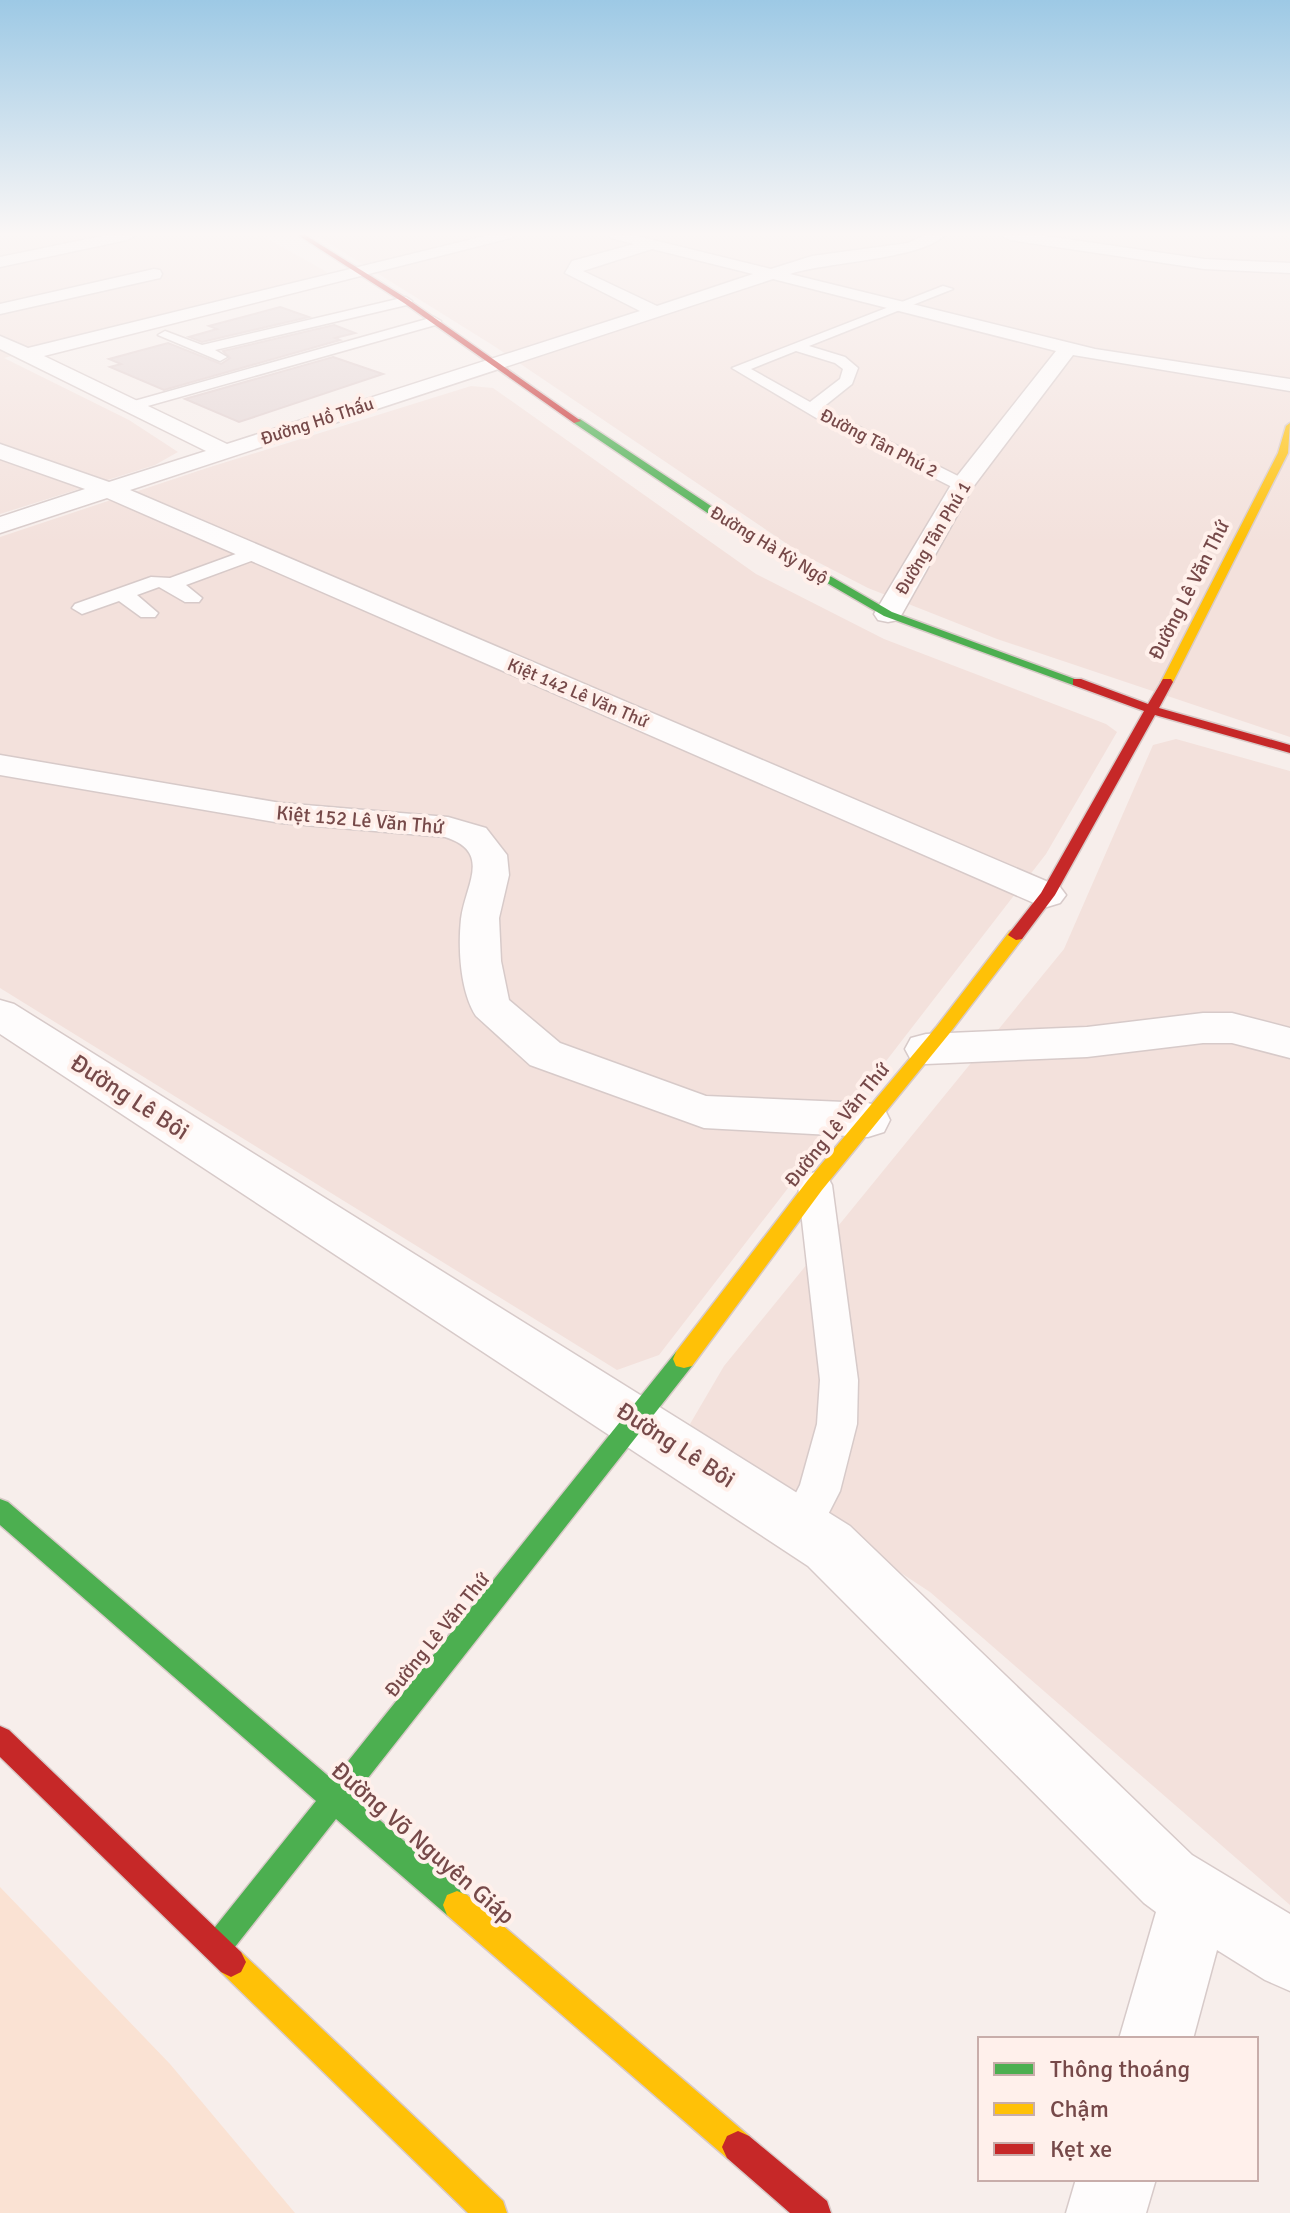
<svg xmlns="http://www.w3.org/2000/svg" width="1290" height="2213" font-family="Signika,sans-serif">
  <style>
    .residential { fill: #f3e1dc }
    .sand { fill: #fae2d3 }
    .building { fill: #e5d6d5; stroke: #e0cecd; stroke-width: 2 }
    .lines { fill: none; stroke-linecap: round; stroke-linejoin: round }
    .lane-casing { stroke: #d7cac9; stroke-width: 3 }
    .street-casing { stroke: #d7cac9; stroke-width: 3 }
    .fast-casing { stroke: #d8cac8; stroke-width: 3 }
    .slow-casing { stroke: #d8cac8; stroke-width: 3 }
    .jam-casing { stroke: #d8cac8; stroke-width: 3 }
    .lane { fill: #fefcfc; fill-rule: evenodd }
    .street { fill: #fefcfc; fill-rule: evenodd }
    .fast { fill: #4caf50; fill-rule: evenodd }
    .slow { fill: #ffc107; fill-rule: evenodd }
    .jam { fill: #c62828; fill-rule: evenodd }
    .labels { text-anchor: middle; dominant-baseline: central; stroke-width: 8; stroke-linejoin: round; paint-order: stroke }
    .far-street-label { font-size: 18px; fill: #764949; stroke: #fff0eb }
    .street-label { font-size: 20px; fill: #764949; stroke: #fff0eb }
    .near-street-label { font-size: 24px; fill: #764949; stroke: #fff0eb }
  </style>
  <rect width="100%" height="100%" fill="#f7eeeb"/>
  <!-- residential -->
  <path class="residential" d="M0,235H261L327,272L324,277L4,358L129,420L178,452L155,465L0,514Z
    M316,235H1290V737L997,639L868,588L802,554L494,346Z
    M471,386L493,388L756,574L884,639L1106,724L1117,732L1046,854L659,1355L617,1370L0,988V537L207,468Z
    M1176,739L1290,771V1905L930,1592L712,1449L690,1424L724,1366L1064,949L1153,745Z"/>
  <!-- sand -->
  <path class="sand" d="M0,1887L170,2064L295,2213H0Z"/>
  <!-- building -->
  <path class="building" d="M280,307L309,317L202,342L189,337L217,329L209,326Z
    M334,325L355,333L335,338L340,340L164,390L110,367L121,364L109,359L168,343L221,364L230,358L223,351Z
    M333,357L383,374L239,422L185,399Z"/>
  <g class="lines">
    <!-- lane casing -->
    <g class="lane-casing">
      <path id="lane" d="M943,286L953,289L809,346L845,357L858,368L852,384L822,408L968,481L971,485L968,489H956L818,419L732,368ZM796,351L835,363L843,369L840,379L810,402L751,369Z
        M406,297L412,301L411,304L215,350L227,357L220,361L158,335L165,331L202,345Z
        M434,317L441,321L439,324L137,409H127L124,406L127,403Z
        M255,547L262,549L264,553L262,557L186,585L202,598L199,602H185L159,587L137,595L158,613L155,617H141L119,601L82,614L72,608L75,604L151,577L170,578Z
        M815,1172L827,1176L832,1185L858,1380L857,1424L840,1491L815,1540L800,1546L785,1540L779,1526L800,1485L817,1424L820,1380L798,1185L803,1176Z"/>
    </g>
    <!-- street casing -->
    <g class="street-casing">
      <path id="street" d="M107,235H135L127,240L0,267V257Z
        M489,235H514L511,238L44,356L227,444L640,311L565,273L572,261L634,244L611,238L609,235H633L771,269L812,256L908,243L925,235H944C925,259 825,262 790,274L1095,349L1290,379V391L1073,355L973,487L902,614L898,620L888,622L878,620L874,614L954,480L1056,351L773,279L130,490L1060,887L1066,895L1060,903L1047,907L1034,903L107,498L0,533V517L85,489L0,459V444L109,482L206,451L0,349V336L28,348ZM652,249L753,274L657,306L583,271Z
        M1002,235H1039L1204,259L1290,263V273L1204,269L1010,240Z
        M154,269L160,270L162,274L160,278L0,314V304Z
        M0,755L281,803L448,817L486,828L507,855L509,875L499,918L501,961L509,1000L560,1043L706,1096L868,1103L884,1108L890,1120L884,1132L868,1137L704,1128L530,1065L476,1016C460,991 458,948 461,919C465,885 493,852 445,837L281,823L0,775Z
        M0,1000L14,1004L850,1526L1192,1855L1290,1914V1991L1265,1980L1217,1950L1193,2039H1119L1156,1912L1144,1903L808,1566L0,1034Z
        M1203,1013H1232L1290,1028V1058L1232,1043H1203L1087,1057L926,1064L911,1060L905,1049L911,1038L926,1034L1087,1027Z
        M1076,2179H1156L1146,2213H1066Z"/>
    </g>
    <!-- fast casing -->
    <g class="fast-casing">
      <path id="fast" d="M574,419H580L723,514L892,612L1083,682L1073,685L884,616L715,518L574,423Z
        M684,1350L692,1352L695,1359L692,1366L353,1797L467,1895L471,1905L467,1915L457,1919L447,1915L336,1819L227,1957L217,1962L207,1957L202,1947L207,1937L316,1801L0,1525V1499L8,1502L333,1780L676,1352Z"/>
    </g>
    <!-- slow casing -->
    <g class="slow-casing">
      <path id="slow" d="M1290,423L1288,453L1173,682L1163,685L1161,682L1278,453L1286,426Z
        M1016,930L1024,935L1022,939L949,1034L822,1190L692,1366L684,1368L676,1366L673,1359L676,1352L808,1180L937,1026L1010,931Z
        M457,1891L467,1895L749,2136L754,2147L749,2158L738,2163L727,2158L447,1915L443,1905L447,1895Z
        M231,1947L241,1952L503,2201L507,2213H468L221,1972L216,1962L221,1952Z"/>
    </g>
    <!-- jam casing -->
    <g class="jam-casing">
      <path id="jam" d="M298,235H305L409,300L581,421L574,423L404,303Z
        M1073,679H1081L1148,704L1163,679H1171L1173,682L1159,708L1290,745V753L1155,715L1055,895L1022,939L1016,940L1008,935L1041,893L1144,711L1073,685Z
        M0,1726L9,1730L241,1952L246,1962L241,1972L231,1977L221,1972L0,1757Z
        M738,2131L749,2136L827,2201L831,2213H790L727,2158L722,2147L727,2136Z"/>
    </g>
    <!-- lane -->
    <use href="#lane" class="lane"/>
    <!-- street -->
    <use href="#street" class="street"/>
    <!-- fast -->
    <use href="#fast" class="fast"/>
    <!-- slow -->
    <use href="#slow" class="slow"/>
    <!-- jam -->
    <use href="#jam" class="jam"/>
  </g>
  <!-- sky -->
  <linearGradient id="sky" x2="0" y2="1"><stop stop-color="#9dc9e5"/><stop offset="0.43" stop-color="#fbf7f6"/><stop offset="1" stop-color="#fbf7f6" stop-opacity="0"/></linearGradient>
  <rect width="1290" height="544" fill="url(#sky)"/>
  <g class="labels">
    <!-- far-street labels -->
    <g class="far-street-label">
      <text transform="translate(317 421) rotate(-18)">Đường Hồ Thấu</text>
      <text transform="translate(879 443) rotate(27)">Đường Tân Phú 2</text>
      <text transform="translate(933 538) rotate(-59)">Đường Tân Phú 1</text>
      <text transform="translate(769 545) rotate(31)">Đường Hà Kỳ Ngộ</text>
      <text transform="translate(578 693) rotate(23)">Kiệt 142 Lê Văn Thứ</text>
    </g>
    <!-- street labels -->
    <g class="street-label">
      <text transform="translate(1189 590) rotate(-63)">Đường Lê Văn Thứ</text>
      <text transform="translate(360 820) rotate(5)">Kiệt 152 Lê Văn Thứ</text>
      <text transform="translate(837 1125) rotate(-51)">Đường Lê Văn Thứ</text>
      <text transform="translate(437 1635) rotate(-51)">Đường Lê Văn Thứ</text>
    </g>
    <!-- near-street labels -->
    <g class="near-street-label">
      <text transform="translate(130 1097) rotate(33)">Đường Lê Bôi</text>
      <text transform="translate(676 1445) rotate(33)">Đường Lê Bôi</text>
      <text transform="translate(423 1843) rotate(41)">Đường Võ Nguyên Giáp</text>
    </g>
  </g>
  <!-- legend -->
  <rect x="978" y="2037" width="280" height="144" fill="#fff0eb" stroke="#c8adaa" stroke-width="2"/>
  <rect x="994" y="2063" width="40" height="12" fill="#4caf50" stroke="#c8adaa" stroke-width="2"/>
  <text x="1050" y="2077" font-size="24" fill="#764949">Thông thoáng</text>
  <rect x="994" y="2103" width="40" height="12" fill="#ffc107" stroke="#c8adaa" stroke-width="2"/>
  <text x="1050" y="2117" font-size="24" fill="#764949">Chậm</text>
  <rect x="994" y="2143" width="40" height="12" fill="#c62828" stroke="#c8adaa" stroke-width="2"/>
  <text x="1050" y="2157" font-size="24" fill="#764949">Kẹt xe</text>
</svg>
